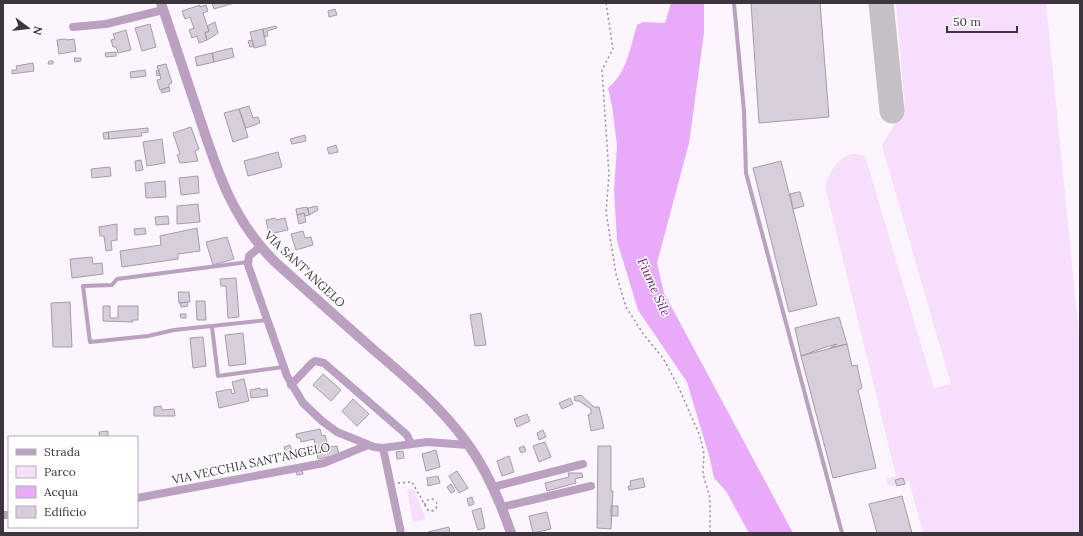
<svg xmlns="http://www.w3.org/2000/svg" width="1083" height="536" font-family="Lora,serif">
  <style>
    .green { fill: #f6defc }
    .water { fill: #e9abf9 }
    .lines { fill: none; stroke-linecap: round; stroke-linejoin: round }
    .taxiway { stroke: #c5c0c6; stroke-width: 25 }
    .building { fill: #d8cddb; stroke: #a79caa }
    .path { stroke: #948f95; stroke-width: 1.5; stroke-dasharray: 2 3; stroke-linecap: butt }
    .service { stroke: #bba0c2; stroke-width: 4 }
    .minor { stroke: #bba0c2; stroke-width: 8 }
    .tertiary { stroke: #bba0c2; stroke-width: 10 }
    .labels { text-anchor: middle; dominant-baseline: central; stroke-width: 3; stroke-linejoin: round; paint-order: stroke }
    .street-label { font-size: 12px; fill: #3a363b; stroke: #fff }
    .water-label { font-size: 13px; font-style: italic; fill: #671d78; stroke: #fff }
  </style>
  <rect width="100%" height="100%" fill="#fbf5fd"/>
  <!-- green -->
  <path class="green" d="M896,3H1046L1080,345V533H923L909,481L894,486L888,485L886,479L896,476L825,186C828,175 839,155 853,154C857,154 861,156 865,156L934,388L951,384L882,146L905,106Z
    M414,489L426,519L413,522L407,490Z"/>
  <!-- water -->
  <path class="water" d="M671,3H704V33L689,143L657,263L664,293L793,533H749L726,491L714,478L710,459L687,382L638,310L617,241L614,190L617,145L612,106L608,88C627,73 630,48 637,25L643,22L665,23Z"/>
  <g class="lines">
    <!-- taxiway -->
    <path class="taxiway" d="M881,3L892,111"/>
  </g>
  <!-- building -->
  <path class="building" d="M212,3H234L214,9Z
    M751,3H820L829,117L759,123Z
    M200,5V7L206,5L208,11L203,13L209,31L205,33L207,40L199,43L197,36L192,38L189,30L194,28L190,17L185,19L182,11Z
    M335,9L337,15L329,17L328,11Z
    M215,22L218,33L207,40L205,33L209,31L207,26Z
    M150,24L156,47L142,51L135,28Z
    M276,26L277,28L267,31L268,36L264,37L263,29Z
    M263,29L266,45L254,48L250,32Z
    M126,30L131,50L118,53L116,47H113L111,40L115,39L113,34Z
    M66,39V40L74,39L76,51L59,54L57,40Z
    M252,40L254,46L250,47L248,41Z
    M232,48L234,57L214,62L212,53Z
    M116,52V56L106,57L105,53Z
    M212,53L214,62L197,66L195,57Z
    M74,58H81V61L75,62Z
    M49,61H53V64H48Z
    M33,63L34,71L12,74V70H17L16,66Z
    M166,64L172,83L169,84V87L160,90L157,80L161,79L157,66Z
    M145,70L146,76L131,78L130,72Z
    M159,70L160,75L157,76L156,71Z
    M169,87L170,91L162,93L161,90Z
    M249,106L253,118L258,117L260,123L246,128L239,109Z
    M239,109L248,137L233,142L224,113Z
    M191,127L199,149L195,151L198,161L180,163L177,155L180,154L173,133Z
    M148,128V132L141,133L142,136L109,139L108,132Z
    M108,132L109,139H104L103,133Z
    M305,135L306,141L292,144L290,139Z
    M162,139L165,163L147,166L143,142Z
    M336,145L338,152L329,154L327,148Z
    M278,152L282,167L248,176L244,161Z
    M141,160L143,170L136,171L135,161Z
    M781,161L817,305L789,312L753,168Z
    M110,167L111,176L92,178L91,169Z
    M198,176L199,193L181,195L179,178Z
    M165,181L166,197L146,198L145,183Z
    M798,192H800L804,206L793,209L790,194Z
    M198,204L200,222L177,224V206Z
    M317,206L318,210L309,215L308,208Z
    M307,207L309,215L305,216L304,213L297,215L296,209Z
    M304,213L306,222L299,224L297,215Z
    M168,216L169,224L156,225L155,217Z
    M275,218L276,220L285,218L288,230L269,234L266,220Z
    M117,224V240L111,241L112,250L106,251L104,236H100L99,227Z
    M145,228L146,234L135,235L134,229Z
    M197,228L200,251L178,254V259L122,267L120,251L161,245L160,236Z
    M303,231L305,238L311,237L313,245L296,250L291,234Z
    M227,237L234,259L213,265L206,242Z
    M92,257L93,264L102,263L103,274L72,278L70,259Z
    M236,278L239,317L228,318L226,286H221L220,279Z
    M178,292H189L190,302L179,303Z
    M196,301H205L206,320H197Z
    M70,302L72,347H53L51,303Z
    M187,302L188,306L181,307L180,303Z
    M103,306H110V318H118V306H138V320H132L133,322L103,321Z
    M481,313L486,345L475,346L470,315Z
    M180,314H186V318H181Z
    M839,317L847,344L830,348L837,344L826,347L801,356L795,328Z
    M243,333L246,364L229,366L225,335Z
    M203,337L206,366L193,368L190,338Z
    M847,344L852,366L857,365L862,388L858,390L876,468L833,478L801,356Z
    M323,374L341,390L331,401L313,385Z
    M244,379L249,401L219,408L216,392L231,389L232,394L235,393L232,382Z
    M260,388V390L267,389L268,396L251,398L250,390Z
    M581,395L594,407H599L604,428L591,431L588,415L591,414V409L579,401H575L574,397Z
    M570,398L573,404L562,409L559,403Z
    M353,399L369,414L357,426L342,411Z
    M161,406L162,410L174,409L175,416H154V407Z
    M527,414L530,421L517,427L514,419Z
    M320,429L322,436L325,435L328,447L337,446L339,455L318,459L314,439L301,442L300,438H297L296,434Z
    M543,430L546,437L539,440L537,433Z
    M108,431V436L100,437L99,432Z
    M545,442L551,457L539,462L533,446Z
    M290,445L292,453L286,455L284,447Z
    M524,446L526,451L521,453L519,448Z
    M598,446H611V491H613L611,529L597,528Z
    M305,448L307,456L294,459L293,453L297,452V450Z
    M436,450L440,467L426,471L422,454Z
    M403,451L404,458L397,459L396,452Z
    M509,456L514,472L502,476L497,461Z
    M302,469L303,474L297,475L296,470Z
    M457,471L468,488L459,493L449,476Z
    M568,473H582L583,477L575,479L576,483L547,491L545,483L569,477Z
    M438,476L440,483L428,486L427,478Z
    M643,478L645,487L629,490L628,486H631L630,481Z
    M903,478L905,484L897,486L895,480Z
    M451,484L455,491L451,493L447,487Z
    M902,496L912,533H877L869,504Z
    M472,497L474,504L469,506L467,499Z
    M611,506H618V516H611Z
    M481,508L485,528L478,530L472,511Z
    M547,512L551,529L533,533L529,516Z
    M449,527L450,533H428V532Z"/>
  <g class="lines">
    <!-- path -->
    <path class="path" d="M606,3L613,49L602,70L609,175L606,212L616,274L626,307L644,335L663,358L678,386L700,436L704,454L703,474L710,498V533
      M398,483L412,482L426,507
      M425 505a6 6 0 1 1 12 0a6 6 0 1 1-12 0Z"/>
    <!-- service -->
    <path class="service" d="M734,3L744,111L746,173L842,533
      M248,262L117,279L112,285L83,286L90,342L148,336L174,330L267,320
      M212,327L218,376L283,367"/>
    <!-- minor -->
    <path class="minor" d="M73,27L106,24L163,10
      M260,247L249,256L248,265L287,376L303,403L322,421L337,432L374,447L383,448L427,442L468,445
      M291,385L312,363L315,361L324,363L407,435L411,444
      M383,448L401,533
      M493,487L583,464
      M137,498L324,463L368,445
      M502,507L591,486
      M3,515H9"/>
    <!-- tertiary -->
    <path class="tertiary" d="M161,3C173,39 185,74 197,110C216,167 230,216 273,260C307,291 341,321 375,351C408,379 441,407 467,443C487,470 500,501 511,533"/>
  </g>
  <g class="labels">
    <!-- street labels -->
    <g class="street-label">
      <text transform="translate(305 269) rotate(43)">VIA SANT'ANGELO</text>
      <text transform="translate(251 463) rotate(-12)">VIA VECCHIA SANT'ANGELO</text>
    </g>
    <!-- water labels -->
    <g class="water-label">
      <text transform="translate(654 287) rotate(66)">Fiume Sile</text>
    </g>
  </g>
  <!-- border -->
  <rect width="1083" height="536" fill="none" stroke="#3a363b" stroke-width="8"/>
  <!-- legend -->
  <rect x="8" y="436" width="130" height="92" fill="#ffffff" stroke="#b0afb1"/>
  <rect x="16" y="449" width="20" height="6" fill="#bba0c2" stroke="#b0afb1"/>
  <text x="44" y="456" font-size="12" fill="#3a363b">Strada</text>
  <rect x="16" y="466" width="20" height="12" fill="#f6defc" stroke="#b0afb1"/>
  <text x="44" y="476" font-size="12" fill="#3a363b">Parco</text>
  <rect x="16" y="486" width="20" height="12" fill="#e9abf9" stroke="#b0afb1"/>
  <text x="44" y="496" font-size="12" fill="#3a363b">Acqua</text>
  <rect x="16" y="506" width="20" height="12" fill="#d8cddb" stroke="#b0afb1"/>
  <text x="44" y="516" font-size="12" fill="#3a363b">Edificio</text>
  <!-- north arrow -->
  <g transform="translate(28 28) rotate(105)" stroke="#ffffff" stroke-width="3" paint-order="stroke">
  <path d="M0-3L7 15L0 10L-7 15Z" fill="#3a363b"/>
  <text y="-6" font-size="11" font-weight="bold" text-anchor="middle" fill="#3a363b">N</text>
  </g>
  <!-- scale -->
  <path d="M947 26v6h70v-6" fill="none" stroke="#3a363b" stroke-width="2"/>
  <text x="953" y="26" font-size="12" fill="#3a363b" stroke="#ffffff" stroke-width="3" paint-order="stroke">50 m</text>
</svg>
